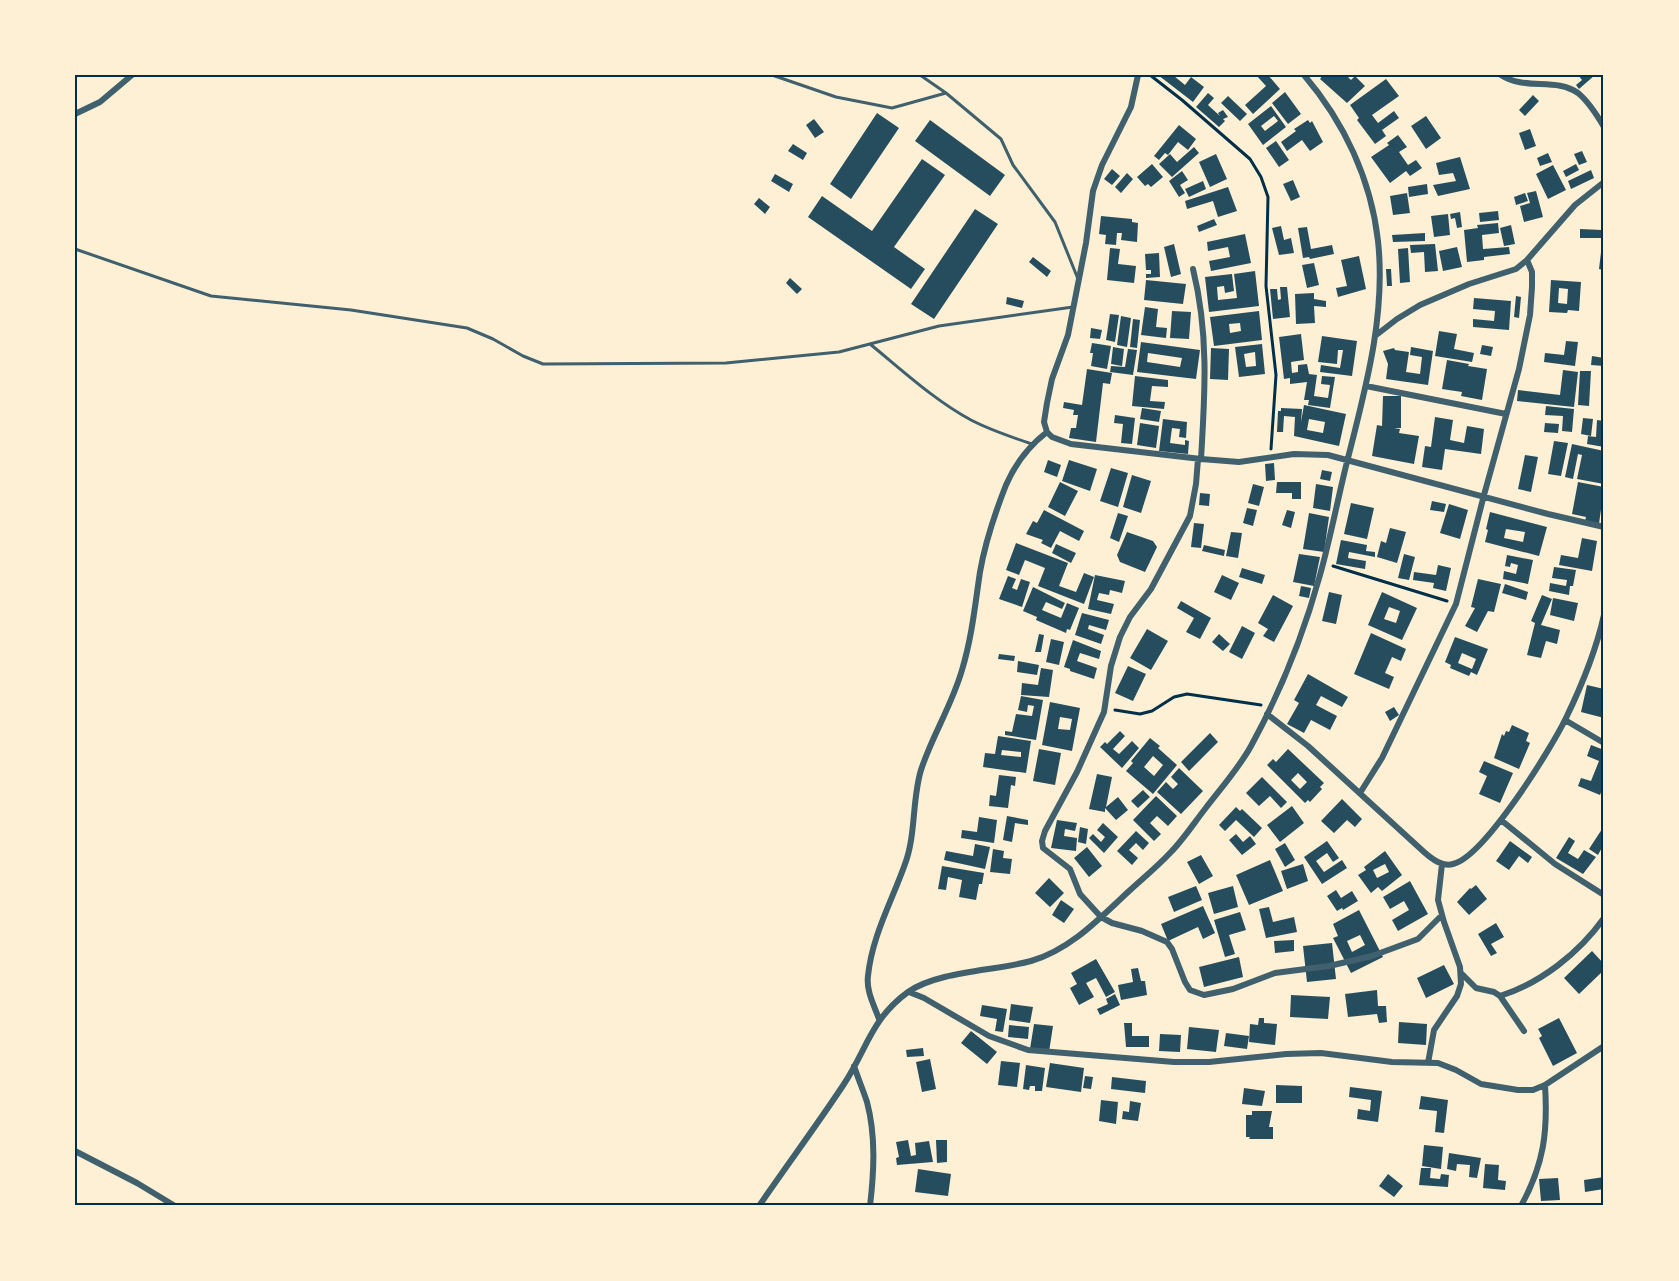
<svg xmlns="http://www.w3.org/2000/svg" width="1679" height="1281" font-family="'Asap Condensed',sans-serif">
  <style>
    .building { fill: #264d5e; fill-rule: evenodd }
    .lines { fill: none; stroke-linecap: round; stroke-linejoin: round }
    .path { stroke: #003049; stroke-width: 3 }
    .service { stroke: #3f606c; stroke-width: 3 }
    .minor { stroke: #3f606c; stroke-width: 6 }
    .neatline { fill: none; stroke: #003049; stroke-width: 2 }
  </style>
  <rect width="100%" height="100%" fill="#fdf0d5"/>
  <!-- building -->
  <path class="building" d="M1158,75H1175L1174,76L1185,85L1191,77L1204,87L1193,102Z
    M1256,75H1268L1280,89L1253,114L1245,105L1266,86Z
    M1323,75H1346L1351,80L1355,76L1365,86L1347,103L1320,79Z
    M1578,75H1595L1579,89L1576,85L1582,80Z
    M1386,79L1399,96L1372,115L1378,123L1394,111L1399,118L1382,130L1386,136L1375,144L1357,120L1359,118L1350,105Z
    M1285,92L1301,114L1288,124L1272,103Z
    M1208,93L1214,98L1208,105L1220,116L1218,113L1223,110L1228,117L1223,119L1225,121L1219,127L1196,107Z
    M1533,95L1539,101L1525,116L1519,110Z
    M1228,96L1247,114L1240,121L1221,103Z
    M1271,106L1286,127L1263,145L1248,124ZM1274,116L1278,121L1265,131L1261,126Z
    M877,113L899,128L851,199L830,184Z
    M1426,116L1441,138L1426,149L1411,126Z
    M814,119L824,132L815,138L806,125Z
    M930,120L1005,175L990,196L915,141Z
    M1308,120L1310,123L1312,121L1323,142L1310,151L1302,140L1287,151L1281,142L1296,131L1294,129Z
    M1179,125L1196,139L1188,150L1178,142L1168,155L1165,153L1159,160L1154,156Z
    M1530,129L1536,146L1525,150L1519,133Z
    M1398,135L1407,147L1399,152L1408,165L1416,160L1422,168L1410,176L1406,171L1390,183L1371,157L1389,145L1387,143Z
    M1276,141L1289,160L1279,167L1266,148Z
    M793,144L807,153L803,160L788,151Z
    M1194,147L1199,153L1172,177L1159,164L1170,154L1177,162Z
    M1582,151L1587,162L1579,165L1574,154Z
    M1548,153L1552,162L1540,166L1537,158Z
    M1216,154L1227,179L1210,187L1199,162Z
    M1460,157L1470,189L1438,196L1433,185L1456,181L1453,173L1439,175L1436,163Z
    M922,159L945,175L894,247L925,269L911,289L808,217L822,196L872,231Z
    M1152,164L1163,177L1151,187L1148,184L1145,186L1137,177Z
    M1576,164L1579,170L1566,177L1563,171Z
    M1553,165L1566,190L1548,199L1536,174Z
    M1112,169L1120,176L1112,185L1104,179Z
    M1591,170L1594,178L1571,189L1568,181Z
    M1182,171L1188,180L1180,185L1185,193L1179,197L1169,181Z
    M1127,173L1133,179L1121,193L1115,187Z
    M775,174L793,184L789,192L771,181Z
    M1293,180L1300,197L1291,201L1283,184Z
    M1203,181L1206,189L1189,197L1185,189Z
    M1427,184L1428,194L1409,197L1408,187Z
    M1228,187L1237,211L1218,217L1213,201L1187,209L1185,201Z
    M1536,191L1543,217L1524,222L1520,206L1530,203L1527,193Z
    M1407,193L1410,213L1393,215L1390,196Z
    M1525,193L1528,201L1516,205L1514,197Z
    M759,198L770,207L765,214L754,204Z
    M975,209L998,224L934,319L911,304Z
    M1498,211L1499,220L1480,222L1479,213Z
    M1460,212L1462,227L1457,228L1455,218L1451,219L1450,214Z
    M1448,214L1450,235L1434,237L1431,216Z
    M1101,216L1132,219V222L1138,223L1137,242L1121,240L1122,233H1117L1116,245L1105,244L1106,235L1099,234Z
    M1214,219L1217,225L1199,232L1197,226Z
    M1498,223L1499,233L1482,235L1483,249L1509,247L1510,254L1484,257V260L1467,262L1464,230L1478,228L1477,225Z
    M1511,225L1515,244L1504,246L1500,228Z
    M1281,226L1284,240L1291,238L1294,253L1279,255L1272,228Z
    M1307,227L1311,249L1332,245L1334,254L1310,259L1309,257L1303,258L1298,228Z
    M1580,229L1602,230V238H1580Z
    M1425,233V241L1393,242L1392,235Z
    M1245,234L1251,263L1211,271L1209,261L1230,257L1228,247L1208,251L1207,242Z
    M1174,244L1181,274L1171,277L1164,247Z
    M1435,244L1438,271L1425,272L1424,252L1411,253L1410,245Z
    M1602,244H1604V270L1599,269Z
    M1457,247L1462,267L1443,271L1439,251Z
    M1110,248L1120,249L1118,264L1136,266L1134,283L1107,280Z
    M1408,248L1410,282L1400,283L1398,249Z
    M1159,253L1160,277L1146,278V274H1151V270H1146L1145,254Z
    M1359,256L1366,289L1338,297L1336,288L1347,286L1341,260Z
    M1033,257L1051,271L1047,277L1029,262Z
    M1314,263L1319,285L1307,288L1302,265Z
    M1386,269H1391L1392,286H1387Z
    M1255,271L1259,306L1209,312L1205,277L1232,274L1234,291L1225,293L1224,286L1217,287L1218,300L1237,298L1234,274Z
    M790,278L802,289L797,294L786,283Z
    M1146,280L1186,284L1183,304L1144,300Z
    M1551,280L1581,282L1579,311L1568,310L1567,313L1549,312ZM1559,288L1568,289L1567,304L1558,303Z
    M1280,287H1287L1290,317L1273,319L1270,289H1277L1278,300L1281,299Z
    M1314,293V299L1326,301V307L1314,306L1315,323L1296,324L1295,294Z
    M1516,296L1521,297L1519,318L1514,317Z
    M1007,297L1024,301L1022,308L1006,304Z
    M1474,298L1511,301L1509,330L1473,327V319L1494,321L1495,311L1473,309Z
    M1145,307L1158,309L1156,327L1167,328L1166,338L1141,335Z
    M1172,311L1191,312L1189,339L1170,338Z
    M1259,311L1262,340L1214,346L1210,317ZM1240,323L1241,331L1230,333L1229,324Z
    M1110,314L1119,315L1115,342L1106,340Z
    M1121,316L1131,318L1127,347L1117,345Z
    M1133,319L1140,320L1137,348L1130,347Z
    M1091,328L1102,330L1100,339L1090,338Z
    M1439,331L1457,334L1454,349L1474,353L1472,362L1435,356Z
    M1301,334L1304,360L1291,362L1292,373L1298,372V365L1307,364L1309,374L1317,375L1314,396L1328,398L1330,385L1321,384L1322,376L1335,377L1330,408L1308,405L1309,400H1304L1307,382L1290,384V378L1284,379L1279,337Z
    M1322,336L1357,341L1352,376L1320,372L1321,365L1340,368L1343,350H1338L1337,364L1318,362Z
    M1566,341L1578,342L1575,366L1544,362L1545,353L1564,355Z
    M1141,342L1200,350L1196,379L1137,372ZM1148,353L1182,358L1180,367L1147,362Z
    M1092,343L1111,346L1107,369L1091,366L1093,353H1090Z
    M1262,344L1265,374L1239,377L1235,347ZM1255,352L1256,366L1246,367L1244,354Z
    M1482,345L1493,347L1491,356L1480,354Z
    M1113,347L1124,349L1122,366L1111,364Z
    M1411,347L1433,351L1428,385L1386,379L1388,364L1383,351L1394,348L1395,350L1409,352L1406,372L1420,374L1422,357L1410,355Z
    M1211,348L1229,349L1228,380L1210,379Z
    M1128,349L1137,350L1133,375L1110,372L1111,366L1125,367Z
    M1592,356L1604,358V366L1591,365Z
    M1447,360L1469,364L1468,366L1487,369L1482,400L1461,396L1462,392L1442,389Z
    M1087,369L1112,373L1110,384L1103,383L1096,442L1069,438L1071,428H1076L1078,415H1073L1074,410L1063,408L1064,402L1082,405Z
    M1563,370L1578,372L1574,407L1517,401L1518,390L1560,395Z
    M1580,371H1591L1589,406L1578,405Z
    M1135,376L1168,380V387L1152,386L1150,401L1165,402L1164,409L1132,406Z
    M1383,396H1401V428H1394L1400,429L1399,433L1419,436L1414,464L1372,456L1377,425L1382,426Z
    M1304,405L1346,414L1339,446L1294,436L1295,417L1284,416L1283,432H1277L1278,411H1281V408L1302,409L1301,422ZM1309,419L1325,422L1323,433L1307,430Z
    M1546,406L1574,409L1572,432L1562,431L1563,416L1545,415Z
    M1142,408L1161,411L1159,422L1140,419Z
    M1115,415L1135,418L1132,444L1121,443L1123,424L1114,423Z
    M1435,417L1453,420L1450,440L1464,443L1467,426L1484,429L1481,454L1445,449L1442,470L1422,467L1425,446L1431,447Z
    M1583,418L1593,419L1591,436L1581,434Z
    M1163,419L1187,422L1186,438L1179,437L1180,429L1172,428L1170,443L1185,445V440L1189,441L1188,454L1159,451Z
    M1597,420L1604,421V447L1587,444L1588,436L1596,437Z
    M1140,423L1159,426L1156,448L1137,445Z
    M1545,423L1559,424L1558,433L1544,432Z
    M1554,441L1568,443L1561,476L1548,474Z
    M1572,444L1604,451V484L1577,479L1582,455L1578,454L1573,479L1565,477Z
    M1525,455L1538,457L1531,492L1518,489Z
    M1048,460L1061,465L1057,477L1044,472Z
    M1069,460L1097,469L1090,491L1062,481Z
    M1274,463L1275,480L1266,481L1265,464Z
    M1111,468L1128,473L1118,507L1100,501Z
    M1322,470L1332,472L1330,481L1320,479Z
    M1132,475L1151,481L1141,513L1123,507Z
    M1060,482L1078,491L1065,516L1048,507Z
    M1277,482H1301V499H1292V493H1276Z
    M1578,482L1604,487L1599,524L1585,521L1586,517L1572,514Z
    M1253,484L1264,487L1259,506L1248,503Z
    M1316,484L1333,487L1330,511L1313,508Z
    M1200,493L1210,494L1209,506L1199,505Z
    M1432,501L1446,504L1444,512L1430,510Z
    M1351,503L1374,508L1367,539L1344,534Z
    M1449,504L1468,510L1460,539L1440,533Z
    M1247,508L1257,510L1253,526L1243,523Z
    M1044,510L1084,531L1079,541L1060,531L1051,548L1041,543L1043,540L1026,534L1033,521L1037,523Z
    M1287,510L1295,512L1291,528L1282,525Z
    M1490,512L1547,527L1539,556L1485,542L1488,530L1486,529ZM1506,529L1525,532L1523,542L1504,538Z
    M1118,513L1128,516L1119,542L1110,538Z
    M1309,513L1329,517L1324,552L1303,549Z
    M1194,523L1204,524L1201,548L1191,547Z
    M1390,528L1406,532L1397,563L1377,557L1381,541L1386,543Z
    M1127,532L1153,541L1157,547L1145,572L1120,562L1117,555Z
    M1231,532L1242,533L1238,558L1226,556Z
    M1582,538L1597,541L1592,571L1559,565L1561,555L1578,558Z
    M1341,540L1367,545L1366,551L1375,552V557L1349,552L1348,558L1366,561L1365,569L1336,564Z
    M1016,543L1068,563L1059,586L1076,592L1084,573L1094,577L1084,604L1038,586L1045,568L1025,560L1019,575L1006,570Z
    M1056,544L1076,553L1071,563L1052,553Z
    M1204,545L1225,550L1224,556L1202,551Z
    M1299,554L1320,557L1314,586L1293,582Z
    M1404,554L1415,557L1409,580L1398,578Z
    M1507,555L1533,560L1528,584L1503,579L1504,571L1516,574L1518,565L1511,563L1510,567L1505,566Z
    M1438,565L1451,568L1446,591L1433,588L1434,583L1413,580L1414,572L1436,575Z
    M1554,567L1576,570L1573,586H1570L1569,595L1549,591L1550,583L1566,586L1567,580L1552,578Z
    M1242,568L1265,575L1262,584L1239,577Z
    M1095,575L1125,581L1122,593L1110,590L1109,595L1099,593L1097,600L1114,604L1111,614L1088,609Z
    M1222,575L1239,583L1231,600L1214,592Z
    M1008,576L1016,579L1012,588L1017,590L1021,579L1030,582L1022,607L999,599Z
    M1478,579L1501,584L1494,612L1488,611L1477,632L1465,626L1475,608L1471,607Z
    M1505,584L1528,592L1526,600L1502,593Z
    M1301,586L1311,588L1309,598L1299,596Z
    M1033,587L1065,603L1062,609L1046,602L1042,610L1061,618L1067,603L1079,608L1070,630L1067,629L1066,633L1036,620L1037,617L1023,611Z
    M1329,592L1342,595L1336,624L1322,621Z
    M1382,592L1417,608L1402,640L1368,625ZM1389,607L1400,611L1396,623L1384,619Z
    M1273,595L1293,606L1274,642L1263,636L1268,629L1258,623Z
    M1542,595L1552,599L1541,625L1560,630L1557,644L1546,641L1541,658L1527,655L1535,623L1531,621Z
    M1553,598L1578,603L1574,621L1550,615Z
    M1181,601L1211,618L1200,639L1186,632L1194,618L1177,608Z
    M1082,613L1109,620L1106,630L1089,625L1088,629L1104,635L1101,644L1075,635Z
    M1242,626L1255,633L1242,659L1229,652Z
    M1147,629L1168,641L1151,670L1130,658Z
    M1371,633L1406,649L1401,661L1392,657L1385,673L1394,677L1389,689L1354,674Z
    M1039,634L1044,635L1041,652H1035Z
    M1219,634L1230,644L1223,651L1212,642Z
    M1455,637L1488,649L1477,675L1471,672L1469,676L1450,668L1451,665L1445,662ZM1462,653L1476,659L1472,669L1458,663Z
    M1051,639L1064,642L1059,665L1046,662Z
    M1073,640L1101,651L1099,659L1080,653L1077,661L1097,668L1094,679L1070,671V669L1064,667Z
    M999,654L1015,656L1014,661L998,659Z
    M1018,661L1039,665L1037,675L1017,672Z
    M1128,666L1146,674L1133,701L1115,693Z
    M1041,668L1053,670L1049,697L1021,695L1022,683L1038,685Z
    M1308,674L1348,697L1342,707L1321,696L1316,705L1337,716L1330,730L1311,720L1304,733L1287,724L1299,703L1294,700Z
    M1587,685L1604,689V718L1581,712Z
    M1021,696L1043,700L1036,740L1005,735V731L1012,732L1016,714L1032,716L1034,706L1028,705L1027,712L1018,710Z
    M1050,702L1080,708L1072,751L1042,745ZM1060,717L1072,719L1070,730L1058,729Z
    M1394,707L1399,715L1390,721L1385,712Z
    M1512,725L1529,733L1526,741L1530,743L1519,769L1494,758L1502,734L1504,736L1506,731L1509,732Z
    M1120,731L1125,736L1113,749L1119,754L1132,741L1139,748L1122,768L1100,747L1105,742L1107,744Z
    M1210,733L1218,742L1189,771L1181,762Z
    M998,736L1031,741L1026,773L983,767L985,753L995,754ZM1002,750L1021,752V757L1001,755Z
    M1150,738L1160,746L1158,748L1177,765L1153,794L1126,771L1133,763L1131,761ZM1153,756L1163,765L1154,776L1144,767Z
    M1591,745L1604,750V785L1600,795L1578,786L1581,778L1591,781L1599,761L1587,756Z
    M1039,749L1061,753L1055,785L1033,781Z
    M1288,749L1324,783L1320,787L1322,789L1310,802L1308,800L1305,803L1267,765L1273,759L1276,762ZM1298,773L1307,782L1300,789L1291,780Z
    M1484,761L1513,773L1500,803L1479,794L1487,776L1479,772Z
    M1179,768L1203,791L1181,814L1157,792L1166,782L1173,789L1178,784L1171,777Z
    M1097,774L1112,777L1106,807L1118,797L1128,810L1116,820L1105,808V812L1089,809Z
    M999,775L1016,777L1015,786L1011,785L1008,808L989,806L990,795L996,796Z
    M1262,777L1287,802L1281,808L1270,796L1259,806L1246,793Z
    M1143,790L1150,797L1138,808L1131,801Z
    M1156,796L1177,816L1168,826L1157,816L1150,823L1161,834L1154,841L1133,820Z
    M1342,799L1362,819L1355,827L1347,820L1334,833L1321,821Z
    M1292,806L1304,823L1280,842L1267,825Z
    M1236,807L1240,811L1242,809L1262,828L1254,837L1236,820L1225,831L1219,825Z
    M1007,816L1028,820V825L1015,823L1012,842L1003,840Z
    M979,817L997,820L994,843L961,838L962,830L977,832Z
    M1057,820L1077,823L1075,831L1065,829L1064,836L1077,838L1076,851L1051,848Z
    M1103,823L1118,837L1104,853L1089,838L1093,834L1101,842L1105,837L1097,830Z
    M1604,826V844L1598,855L1589,849Z
    M1080,827L1088,829L1086,844L1078,842Z
    M1136,831L1149,843L1143,850L1136,843L1129,850L1138,858L1132,865L1117,851Z
    M1236,834L1243,842L1250,836L1256,844L1242,855L1229,840Z
    M1569,837L1575,841L1568,853L1578,859L1584,850L1596,857L1583,874L1556,858Z
    M1327,841L1339,858L1333,862L1327,853L1316,861L1324,872L1342,860L1347,868L1322,884L1304,857Z
    M1510,841L1532,857L1528,863L1519,856L1509,870L1496,861Z
    M1285,843L1295,860L1285,867L1275,849Z
    M975,844L990,847L985,869L944,860L946,851L973,856Z
    M1087,847L1102,866L1089,877L1074,858Z
    M993,849L1004,851L1003,858L1012,859L1010,874L990,872Z
    M1385,851L1402,875L1382,891L1378,887L1371,893L1358,875L1366,870L1364,867ZM1385,864L1389,872L1377,878L1373,870Z
    M1201,855L1213,876L1199,884L1187,862Z
    M1270,860L1283,891L1249,905L1236,875Z
    M1303,864L1308,881L1287,889L1281,871Z
    M942,866L984,873L982,884H979L976,900L959,897L962,880L948,877L946,890L938,889Z
    M1049,878L1064,893L1050,907L1035,893Z
    M1410,881L1428,914L1398,931L1392,920L1409,910L1404,901L1390,909L1383,897Z
    M1476,885L1487,899L1469,915L1457,902L1470,888L1471,889Z
    M1196,886L1202,900L1174,912L1168,897Z
    M1233,886L1238,907L1214,914L1208,893Z
    M1336,890L1341,898L1352,891L1358,901L1343,910L1342,908L1337,911L1327,896Z
    M1061,900L1074,909L1064,923L1052,915Z
    M1203,906L1215,933L1203,939L1198,927L1168,941L1161,924Z
    M1269,907L1273,922L1294,917L1297,932L1266,938L1259,909Z
    M1359,910L1383,957L1351,973L1333,938L1338,936L1333,924ZM1360,935L1365,945L1352,952L1347,941Z
    M1240,912L1246,930L1229,935L1235,954L1225,957L1214,920Z
    M1496,923L1504,937L1491,944L1497,953L1491,956L1478,934Z
    M1294,940V951L1275,953L1274,941Z
    M1332,943L1336,979L1307,982L1303,946Z
    M1592,951L1604,964V970L1579,994L1564,978Z
    M1239,957L1243,977L1204,987L1199,967Z
    M1096,959L1115,992L1106,997L1096,978L1086,983L1094,997L1079,1005L1070,988L1077,984L1071,973Z
    M1444,965L1454,984L1426,998L1417,978Z
    M1138,968L1141,981H1145L1147,995L1121,1000L1118,985L1133,982L1131,969Z
    M1377,990L1378,1006H1386L1387,1022L1379,1023L1377,1014L1348,1017L1345,994Z
    M1115,994L1120,1005L1100,1015L1097,1009L1108,1004L1106,999Z
    M1291,995L1330,997L1328,1019L1290,1017Z
    M1011,1004L1033,1007L1030,1023L1009,1020Z
    M982,1005L1007,1009L1003,1032L995,1031L997,1019L980,1016Z
    M1259,1018H1264V1023L1277,1024L1275,1045L1249,1042L1250,1024L1258,1025Z
    M1559,1018L1577,1053L1553,1066L1539,1038L1542,1036L1538,1029Z
    M1399,1022L1427,1024L1426,1045L1398,1043Z
    M1124,1023H1132V1036H1149V1047H1126Z
    M1034,1024L1053,1026L1049,1052L1030,1049Z
    M1009,1025L1029,1027L1028,1039L1008,1037Z
    M1189,1027L1219,1030L1216,1052L1187,1049Z
    M971,1031L997,1052L987,1064L961,1043Z
    M1226,1033L1249,1036L1247,1049L1224,1046Z
    M1160,1034L1181,1035L1180,1052L1159,1051Z
    M923,1048L924,1056L907,1057L906,1050Z
    M930,1059L936,1089L922,1092L916,1062Z
    M1001,1061L1020,1063L1017,1087L998,1085Z
    M1050,1063L1084,1068L1081,1092L1046,1087Z
    M1026,1065L1045,1068L1042,1091H1035V1086H1030L1029,1090L1023,1089Z
    M1085,1076L1093,1077L1091,1089L1083,1088Z
    M1112,1077L1146,1081L1145,1093L1111,1089Z
    M1276,1085L1302,1086V1103H1276Z
    M1350,1087L1382,1091L1378,1122L1357,1119L1358,1109L1370,1111L1371,1100L1349,1097Z
    M1244,1088L1265,1091L1262,1106L1242,1104Z
    M1421,1096L1448,1100L1444,1133L1435,1132L1437,1111L1419,1109Z
    M1101,1100L1118,1102L1116,1124L1099,1121Z
    M1130,1101L1141,1103L1138,1121L1122,1119L1123,1111L1129,1112Z
    M1252,1111H1272L1269,1127H1273V1139H1249L1250,1137H1246V1115H1252Z
    M908,1140L911,1156L916,1155L915,1143L929,1141L933,1162L897,1165L896,1158L899,1157L896,1142Z
    M936,1140H947V1162L937,1163Z
    M1424,1145L1443,1147L1441,1169L1422,1166Z
    M1449,1153L1481,1158L1477,1178L1469,1177L1470,1165L1457,1164L1456,1171L1447,1169Z
    M1485,1164L1499,1165L1498,1180L1506,1181L1505,1190L1483,1188Z
    M1421,1168H1431L1430,1178L1440,1179L1441,1174L1449,1175L1448,1187L1419,1185Z
    M918,1169L951,1174L948,1196L915,1192Z
    M1388,1174L1403,1186L1394,1197L1379,1186Z
    M1604,1177V1189L1585,1192L1584,1180Z
    M1558,1178L1560,1200L1541,1201L1539,1179Z"/>
  <g class="lines">
    <!-- path -->
    <path class="path" d="M1150,75L1182,100L1250,159L1261,177L1268,197L1266,286L1276,375L1271,449
      M1333,566L1447,601
      M1115,710L1140,714L1152,711L1174,697L1187,694L1261,705"/>
    <!-- service -->
    <path class="service" d="M772,75L836,97L892,108L946,93L1001,139L1013,165L1055,222L1078,279
      M920,75L946,93
      M75,249L211,296L351,310L467,328L493,339L523,356L543,364L726,363L839,352L939,326L1073,307
      M870,344C902,370 934,400 971,420C990,430 1011,437 1032,444"/>
    <!-- minor -->
    <path class="minor" d="M1138,75L1131,107L1102,165L1093,191L1086,243L1068,335L1052,379L1047,403L1044,422L1047,432L1052,437L1071,444L1201,459L1239,462L1294,454L1328,455L1548,514L1604,527
      M1501,75C1525,91 1556,77 1578,93C1589,102 1597,115 1604,127
      M75,114L100,102L132,75
      M1193,269C1209,334 1205,393 1201,459
      M1375,336L1397,319L1420,305L1469,284L1516,269L1527,260L1575,205L1604,182
      M1366,386L1506,414
      M1198,459L1196,484L1190,516L1151,589L1130,617L1120,637L1111,666L1104,712L1077,772L1045,831L1042,841L1043,848L1070,869L1080,894L1101,917L1112,923L1142,931L1167,942L1172,949L1185,982L1190,990L1204,995L1233,989L1275,973L1329,966L1372,956L1418,939L1442,915
      M1267,714L1308,746L1424,852C1432,859 1442,867 1453,864C1484,857 1551,749 1566,718C1582,685 1596,651 1604,615
      M1565,720L1604,743
      M1360,793L1382,758L1456,604L1484,495L1519,369L1530,315L1532,287V272L1527,260
      M1501,820L1555,864L1604,895
      M1462,974L1476,988L1494,992L1500,996L1524,1031
      M909,992L924,998L989,1036L1028,1050L1174,1062H1209L1286,1054L1321,1053L1392,1062L1438,1063L1456,1070L1481,1084L1518,1090H1533L1545,1085L1604,1046
      M1500,996C1541,983 1579,953 1604,918
      M879,1019C874,1005 866,991 868,976C872,936 892,901 905,864C916,835 912,799 921,770C932,736 952,705 962,670C972,637 975,605 980,572C985,543 995,513 1006,485C1015,464 1029,446 1047,432
      M1428,1063L1434,1030L1457,996L1461,984L1460,967L1444,922L1438,900L1442,864
      M854,1066C858,1078 863,1090 867,1102C876,1136 874,1172 870,1206
      M75,1151L137,1183L175,1206
      M759,1206C787,1165 817,1125 844,1084C867,1049 871,1019 908,992C938,971 995,971 1031,961C1070,950 1100,918 1128,892C1142,879 1157,867 1170,853C1183,840 1194,823 1205,809C1221,788 1239,768 1251,746C1280,693 1304,633 1320,575C1331,536 1338,497 1348,458C1366,387 1386,314 1378,241C1371,179 1344,122 1304,75
      M1521,1206C1544,1164 1548,1132 1545,1085"/>
  </g>
  <!-- border -->
  <rect width="1679" height="1281" fill="none" stroke="#fdf0d5" stroke-width="153"/>
  <rect x="76" y="76" width="1526" height="1128" class="neatline"/>
</svg>
